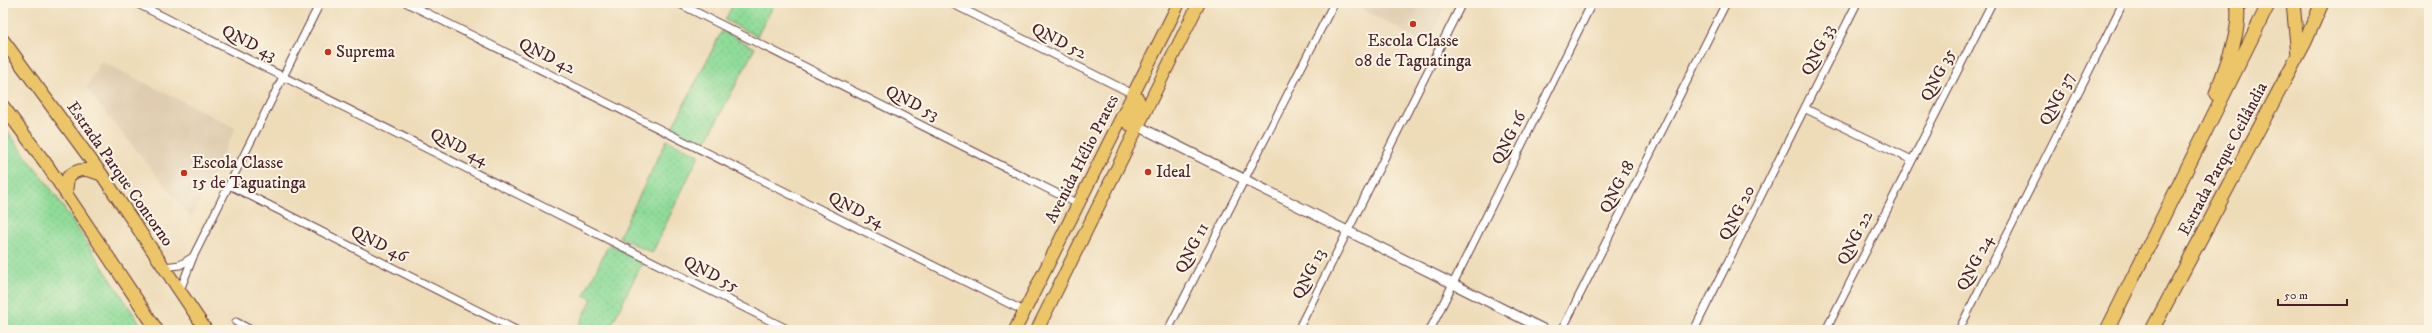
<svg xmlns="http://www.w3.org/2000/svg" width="2432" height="333" font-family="'IM FELL DW Pica',serif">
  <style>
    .built { fill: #e0cdb1 }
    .park { fill: url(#park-dots); stroke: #6c7d62 }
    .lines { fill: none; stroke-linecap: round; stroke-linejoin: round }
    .minor-casing { stroke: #633b40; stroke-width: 9 }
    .tertiary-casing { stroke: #633b40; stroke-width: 11 }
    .primary-casing { stroke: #633b40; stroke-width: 14 }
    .trunk-casing { stroke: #633b40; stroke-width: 14 }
    .motorway-casing { stroke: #633b40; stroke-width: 15 }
    .minor { stroke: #fff; stroke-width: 7 }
    .tertiary { stroke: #fff; stroke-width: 9 }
    .primary { stroke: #edc569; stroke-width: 12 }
    .trunk { stroke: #edc569; stroke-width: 12 }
    .motorway { stroke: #edc569; stroke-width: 13 }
    .poi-dot { fill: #c8321e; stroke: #fcf5e5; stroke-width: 1.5 }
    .labels { text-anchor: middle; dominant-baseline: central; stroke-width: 4; stroke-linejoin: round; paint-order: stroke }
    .street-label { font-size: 17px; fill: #4a1f2b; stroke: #fcf5e5 }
    .poi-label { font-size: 17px; fill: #4a1f2b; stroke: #fcf5e5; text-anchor: start }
  </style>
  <defs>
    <pattern id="park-dots" width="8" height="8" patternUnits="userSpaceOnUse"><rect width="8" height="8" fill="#8fdb99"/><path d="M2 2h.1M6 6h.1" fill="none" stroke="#7dbc84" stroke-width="1.8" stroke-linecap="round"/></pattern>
  </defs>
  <rect width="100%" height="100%" fill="#fcf5e5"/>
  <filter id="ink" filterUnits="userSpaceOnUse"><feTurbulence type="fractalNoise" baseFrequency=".025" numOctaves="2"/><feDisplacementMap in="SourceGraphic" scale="8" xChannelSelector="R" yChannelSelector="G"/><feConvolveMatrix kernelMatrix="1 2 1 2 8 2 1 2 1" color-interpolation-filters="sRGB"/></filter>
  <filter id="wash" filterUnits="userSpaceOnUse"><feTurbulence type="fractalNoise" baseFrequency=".012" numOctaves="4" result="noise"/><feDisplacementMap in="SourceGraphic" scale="16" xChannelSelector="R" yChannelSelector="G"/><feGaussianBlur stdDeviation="0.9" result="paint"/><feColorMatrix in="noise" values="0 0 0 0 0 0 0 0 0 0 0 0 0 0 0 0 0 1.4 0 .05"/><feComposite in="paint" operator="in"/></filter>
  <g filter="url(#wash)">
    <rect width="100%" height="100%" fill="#eedcb9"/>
    <!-- built -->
    <path class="built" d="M1351,3H1448L1427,44Z
      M101,61L236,128L191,218L86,88Z"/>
    <!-- park -->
    <path class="park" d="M734,3H775L757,36L725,20Z
      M722,31L755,48L703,147L671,130Z
      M3,126L54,193L144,330H3Z
      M667,140L699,155L652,253L619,237Z
      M609,244L643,261L609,330H577L592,299L584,295Z"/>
  </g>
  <g filter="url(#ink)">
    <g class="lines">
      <!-- minor casing -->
      <g class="minor-casing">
        <path id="minor" d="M136,3L789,330
          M407,3L1024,311
          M678,3L1078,204
          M951,3L1133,94
          M1806,109L1912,160
          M229,185L516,330
          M164,267L180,265L193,257
          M180,290L193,257L320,3
          M236,322L251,330
          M1168,330L1334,3
          M1298,330L1462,3
          M1430,330L1592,3
          M1562,330L1726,3
          M1694,330L1857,3
          M1826,330L1992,3
          M1959,330L2123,3"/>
      </g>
      <!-- tertiary casing -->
      <g class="tertiary-casing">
        <path id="tertiary" d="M1138,126L1545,330"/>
      </g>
      <!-- primary casing -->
      <g class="primary-casing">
        <path id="primary" d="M1130,125L1139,106L1138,99L1133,94
          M1015,330L1179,3
          M1037,330L1199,3"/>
      </g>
      <!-- trunk casing -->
      <g class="trunk-casing">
        <path id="trunk" d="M3,40L102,175L206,330
          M3,106L47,165L157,330
          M66,193L68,177C80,166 89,170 102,175"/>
      </g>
      <!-- motorway casing -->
      <g class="motorway-casing">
        <path id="motorway" d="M2293,3L2298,55
          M2216,94C2225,67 2242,32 2237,3
          M2107,330L2269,3
          M2152,330L2305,42L2322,3"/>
      </g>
      <!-- minor -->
      <use href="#minor" class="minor"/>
      <!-- tertiary -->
      <use href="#tertiary" class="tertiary"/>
      <!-- primary -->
      <use href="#primary" class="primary"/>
      <!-- trunk -->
      <use href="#trunk" class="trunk"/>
      <!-- motorway -->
      <use href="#motorway" class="motorway"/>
    </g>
  </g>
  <!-- markers -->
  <g class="poi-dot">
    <circle cx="1413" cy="24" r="4"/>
    <circle cx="328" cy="52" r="4"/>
    <circle cx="1148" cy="172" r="4"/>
    <circle cx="184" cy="173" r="4"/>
  </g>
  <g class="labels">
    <!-- street labels -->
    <g class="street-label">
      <text transform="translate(1059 41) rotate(27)">QND 52</text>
      <text transform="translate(249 43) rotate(27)">QND 43</text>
      <text transform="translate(1818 50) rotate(-64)">QNG 33</text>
      <text transform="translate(547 56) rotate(26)">QND 42</text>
      <text transform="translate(1938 75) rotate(-63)">QNG 35</text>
      <text transform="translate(2057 99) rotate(-63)">QNG 37</text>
      <text transform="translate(912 103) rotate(27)">QND 53</text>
      <text transform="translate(1509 138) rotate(-64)">QNG 16</text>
      <text transform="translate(459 147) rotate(27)">QND 44</text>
      <text transform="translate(1082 159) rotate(-63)">Avenida Hélio Prates</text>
      <text transform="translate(2223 159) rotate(-62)">Estrada Parque Ceilândia</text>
      <text transform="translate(120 174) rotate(55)">Estrada Parque Contorno</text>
      <text transform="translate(1617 187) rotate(-63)">QNG 18</text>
      <text transform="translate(856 210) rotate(27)">QND 54</text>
      <text transform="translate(1737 213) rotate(-63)">QNG 20</text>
      <text transform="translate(1855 238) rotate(-63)">QNG 22</text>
      <text transform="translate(379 244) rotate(27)">QND 46</text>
      <text transform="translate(1192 248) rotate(-63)">QNG 11</text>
      <text transform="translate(1975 263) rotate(-63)">QNG 24</text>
      <text transform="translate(711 274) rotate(27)">QND 55</text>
      <text transform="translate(1309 274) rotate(-64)">QNG 13</text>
    </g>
    <!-- poi labels -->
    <g class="poi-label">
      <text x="1413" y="41" text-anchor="middle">Escola Classe<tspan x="1413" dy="20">08 de Taguatinga</tspan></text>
      <text x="336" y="52">Suprema</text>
      <text x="192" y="163">Escola Classe<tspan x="192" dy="20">15 de Taguatinga</tspan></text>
      <text x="1156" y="172">Ideal</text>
    </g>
  </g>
  <!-- margin -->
  <rect width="2432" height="333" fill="none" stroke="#fcf5e5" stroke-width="16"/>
  <!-- scale -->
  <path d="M2278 299v6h69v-6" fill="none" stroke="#4a1f2b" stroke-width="2"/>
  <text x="2284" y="299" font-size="12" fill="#4a1f2b" stroke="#fcf5e5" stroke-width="3" paint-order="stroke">50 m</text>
</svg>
